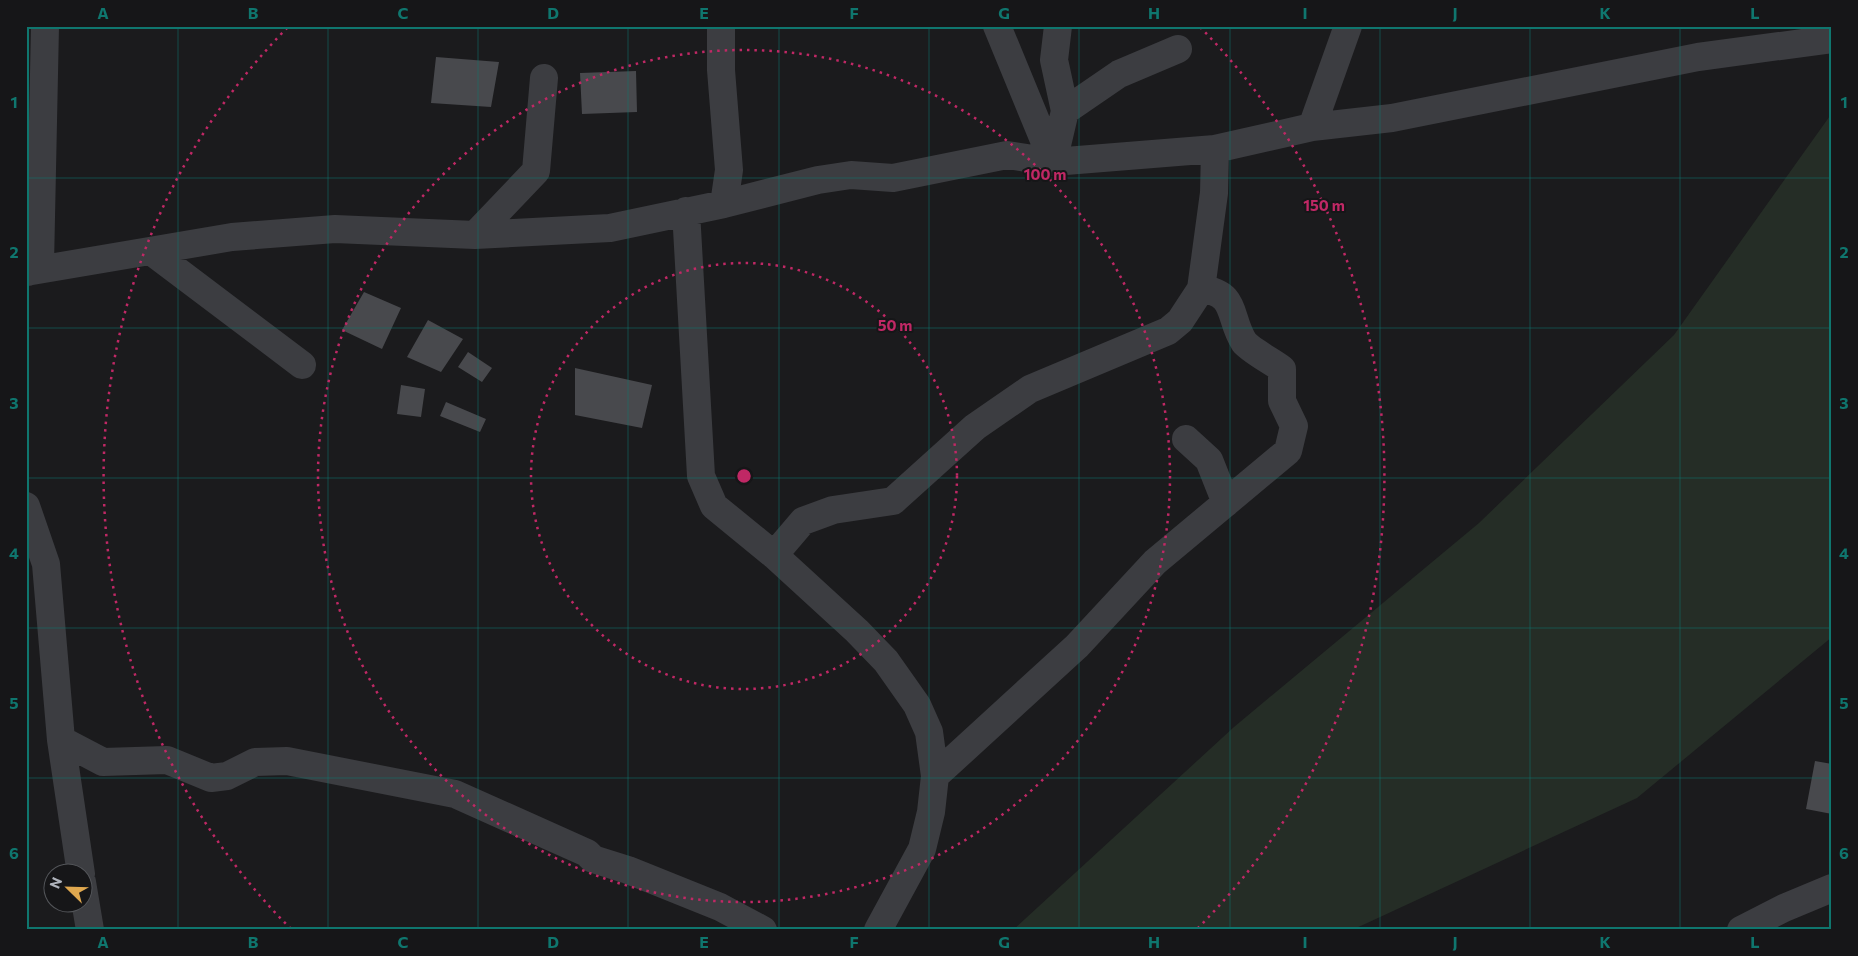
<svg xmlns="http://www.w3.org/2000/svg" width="1858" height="956" font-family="Commissioner,sans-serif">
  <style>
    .green { fill: #252d26 }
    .building { fill: #48494d }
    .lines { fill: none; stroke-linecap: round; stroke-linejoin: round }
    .minor { stroke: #3c3d41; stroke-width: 28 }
    .grid { fill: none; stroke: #0f766e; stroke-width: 1; stroke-opacity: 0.55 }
    .ring { fill: none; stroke: #c02865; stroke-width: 2.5; stroke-dasharray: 2.5 5 }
    .centre { fill: #c02865; stroke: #161618; stroke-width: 2.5 }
    .ring-label { font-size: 15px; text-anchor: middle; font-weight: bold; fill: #c02865; stroke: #161618; stroke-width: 4; stroke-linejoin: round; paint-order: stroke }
    .neatline { fill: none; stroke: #0f766e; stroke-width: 2 }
    .grid-label { font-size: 16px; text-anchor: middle; font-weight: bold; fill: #0f766e }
  </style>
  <rect width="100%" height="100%" fill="#1b1b1d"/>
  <!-- green -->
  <path class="green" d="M1832,113V637L1637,798L1352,930H1013L1234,727L1479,523L1674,335Z"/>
  <!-- building -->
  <path class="building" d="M436,57L499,62L491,107L431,103Z
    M636,71L637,112L582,114L580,73Z
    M364,292L401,308L382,349L342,330Z
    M428,320L463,339L441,372L407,357Z
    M468,352L492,368L482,382L458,367Z
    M575,368L652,385L642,428L575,415Z
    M401,385L425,389L421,417L397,414Z
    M446,402L486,419L480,432L440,416Z
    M1815,761L1832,764V814L1806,809Z"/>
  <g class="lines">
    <!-- minor -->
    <path class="minor" d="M721,26V70L729,170L724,204
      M997,26L1053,162
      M1065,111L1119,74L1178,49
      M1312,127L1348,26
      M1053,162L1065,111L1054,60L1058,26
      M686,211L701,476L714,506L774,555L857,631L886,661L917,705L929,732L935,776L931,812L922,849L878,930
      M475,235L536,171L544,78
      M151,251L302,365
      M26,272L232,237L335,229L475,235L610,228L724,204L818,180L851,175L893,178L1007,155L1053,162L1215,149L1312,127L1392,118L1698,57L1832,39
      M28,272L40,265L45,26
      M1186,439L1209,460L1226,503
      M26,506L46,564L61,740L81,874
      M774,555L803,521L833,510L893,501L975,427L1030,389L1168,331L1180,321L1201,289L1214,193L1215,149
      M61,740L103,762L167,760L211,778L227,776L255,762L287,761L455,794L587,853L593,859L628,870L720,907L763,930
      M935,776L1077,646L1155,562L1288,451L1294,426L1282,401V369C1273,362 1250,350 1244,342C1228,317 1238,293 1201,289
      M82,882L90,930
      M1741,930L1784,908L1832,888"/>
  </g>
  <!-- grid -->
  <path class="grid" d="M178,26V930M328,26V930M478,26V930M628,26V930M779,26V930M929,26V930M1079,26V930M1230,26V930M1380,26V930M1530,26V930M1680,26V930M26,178H1832M26,328H1832M26,478H1832M26,628H1832M26,778H1832"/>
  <!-- distance rings -->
  <g class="ring">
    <circle cx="744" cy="476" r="213"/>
    <circle cx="744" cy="476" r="426"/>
    <path d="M291 929A640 640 0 0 1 288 27M1200 27A640 640 0 0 1 1197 929"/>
  </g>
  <circle cx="744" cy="476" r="8" class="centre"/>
  <g class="ring-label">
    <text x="1045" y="180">100 m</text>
    <text x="1324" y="211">150 m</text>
    <text x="895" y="331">50 m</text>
  </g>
  <!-- border -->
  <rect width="1858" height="956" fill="none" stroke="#161618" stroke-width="55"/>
  <!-- north arrow -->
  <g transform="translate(68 888) rotate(293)"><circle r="24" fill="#161618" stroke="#535559"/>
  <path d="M0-4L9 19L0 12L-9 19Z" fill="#e0a84f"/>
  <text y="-8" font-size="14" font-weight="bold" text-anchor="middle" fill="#afb3bb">N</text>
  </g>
  <rect x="28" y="28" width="1802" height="900" class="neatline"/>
  <g class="grid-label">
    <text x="103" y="19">A</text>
    <text x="253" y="19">B</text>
    <text x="403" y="19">C</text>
    <text x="553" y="19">D</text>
    <text x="704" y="19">E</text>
    <text x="854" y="19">F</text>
    <text x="1004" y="19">G</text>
    <text x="1154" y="19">H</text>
    <text x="1305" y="19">I</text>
    <text x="1455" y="19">J</text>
    <text x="1605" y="19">K</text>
    <text x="1755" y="19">L</text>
    <text x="14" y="108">1</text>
    <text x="1844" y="108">1</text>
    <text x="14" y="258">2</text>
    <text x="1844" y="258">2</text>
    <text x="14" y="409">3</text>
    <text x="1844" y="409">3</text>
    <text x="14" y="559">4</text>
    <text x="1844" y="559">4</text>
    <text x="14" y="709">5</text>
    <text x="1844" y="709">5</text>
    <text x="14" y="859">6</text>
    <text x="1844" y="859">6</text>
    <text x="103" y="948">A</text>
    <text x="253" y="948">B</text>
    <text x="403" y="948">C</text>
    <text x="553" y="948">D</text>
    <text x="704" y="948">E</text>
    <text x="854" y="948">F</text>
    <text x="1004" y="948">G</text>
    <text x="1154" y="948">H</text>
    <text x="1305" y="948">I</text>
    <text x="1455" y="948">J</text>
    <text x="1605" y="948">K</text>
    <text x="1755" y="948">L</text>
  </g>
</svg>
